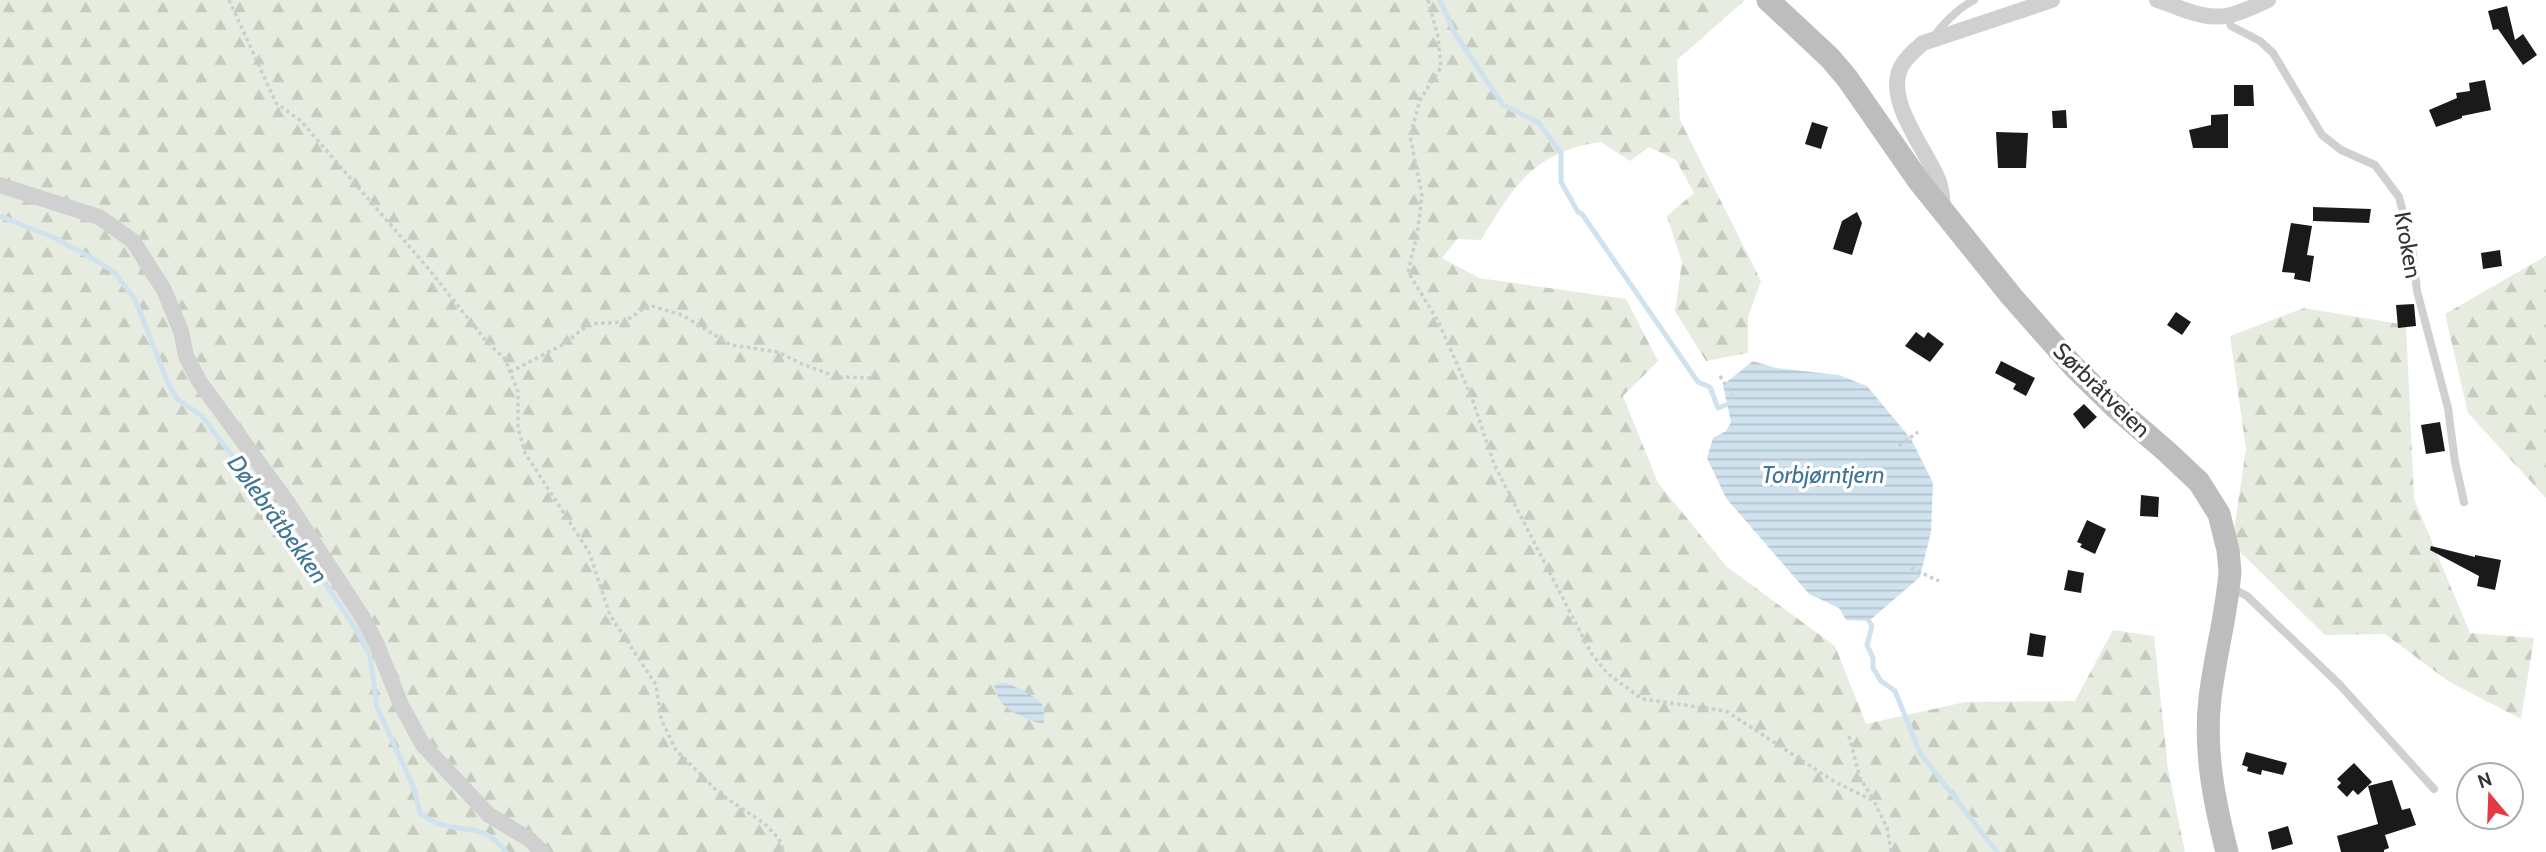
<svg xmlns="http://www.w3.org/2000/svg" width="2546" height="852" font-family="Cabin,sans-serif">
  <style>
    .forest { fill: url(#forest-firs) }
    .water { fill: url(#water-rules) }
    .lines { fill: none; stroke-linecap: round; stroke-linejoin: round }
    .stream { stroke: #cfe2ee; stroke-width: 5 }
    .building { fill: #1a1a1a }
    .path { stroke: #cdcdcd; stroke-width: 3.5; stroke-dasharray: 3.5 3.5; stroke-linecap: butt }
    .lane { stroke: #d0d0d0; stroke-width: 8 }
    .street { stroke: #d0d0d0; stroke-width: 16 }
    .secondary { stroke: #bdbdbd; stroke-width: 23 }
    .labels { text-anchor: middle; dominant-baseline: central; stroke-width: 7; stroke-linejoin: round; paint-order: stroke }
    .street-label { font-size: 23px; fill: #333; stroke: #fff }
    .water-label { font-size: 24px; font-style: italic; fill: #3f7597; stroke: #fff }
  </style>
  <defs>
    <pattern id="forest-firs" width="22" height="20" patternUnits="userSpaceOnUse" patternTransform="scale(1.75)"><rect width="22" height="20" fill="#e6ecdf"/><path d="M5 1l3.5 6h-7zM16 11l3.5 6h-7z" fill="#c6cbc0"/></pattern>
    <pattern id="water-rules" width="6" height="5" patternUnits="userSpaceOnUse" patternTransform="scale(1.75)"><rect width="6" height="5" fill="#cfe2ee"/><path d="M0 2.5h6" fill="none" stroke="#b2c2cd"/></pattern>
  </defs>
  <rect width="100%" height="100%" fill="#fff"/>
  <!-- forest -->
  <path class="forest" d="M0,0H1745L1677,60L1680,120L1761,281L1748,317V353L1706,361L1675,311L1682,262L1667,216L1694,193L1676,160L1649,147L1630,161L1601,142C1534,151 1513,187 1481,240L1457,239L1442,258L1479,278L1626,299L1658,361L1623,396L1658,483L1727,567L1835,646L1866,724L1965,702L2075,701L2113,630L2154,636L2168,769L2185,852H0Z
    M2546,256V498L2468,413L2445,314Z
    M2304,308L2406,325L2414,499L2470,633L2534,638L2521,719L2448,681L2385,634L2325,635L2232,544L2246,449L2230,336Z"/>
  <!-- water -->
  <path class="water" d="M1753,361L1776,368L1839,375L1867,386L1911,439L1933,483L1931,532L1920,577L1869,621L1846,620L1839,608L1809,594L1726,498L1707,458L1713,438L1726,431L1731,422L1723,385Z
    M1003,682C1010,683 1041,699 1043,706C1045,710 1044,718 1044,724C1033,722 1008,712 1001,702C998,698 996,690 994,685Z"/>
  <g class="lines">
    <!-- stream -->
    <path class="stream" d="M1440,0L1454,32L1503,105L1538,122L1561,153V182L1578,212L1582,214L1698,382L1710,387L1718,408L1726,405
      M0,216L57,239L97,261L114,272L135,299L167,381L177,399L202,416L306,554L357,631L370,656L377,707L414,788L420,813C426,817 433,822 440,824C469,833 485,824 506,852
      M1869,621L1872,626L1867,645L1873,658V668L1881,681L1895,691L1920,753L1997,852"/>
  </g>
  <!-- building -->
  <path class="building" d="M2507,6L2515,40L2523,34L2537,55L2523,65L2498,29L2493,30L2488,11Z
    M2485,80L2491,110L2462,116V118L2436,127L2429,110L2457,98L2456,93L2470,91L2469,83Z
    M2234,85H2253L2254,106H2234Z
    M2066,110L2067,128H2053L2052,111Z
    M2228,114V148H2193L2189,130L2211,125V115Z
    M1812,122L1828,127L1821,149L1805,144Z
    M1996,132L2028,133L2026,168H1998Z
    M2313,207L2371,209L2369,223L2313,221Z
    M1857,212L1862,223L1852,255L1833,249L1842,221Z
    M2291,223L2312,226L2307,255L2314,256L2310,282L2294,279L2295,273L2282,272Z
    M2500,250L2502,266L2483,269L2481,253Z
    M2414,304L2416,326L2398,328L2396,305Z
    M2176,312L2191,322L2182,335L2167,325Z
    M1916,332L1924,338L1928,332L1944,344L1930,362L1905,346Z
    M2001,361L2035,378L2026,396L2013,389L2016,384L1995,373Z
    M2084,404L2097,417L2084,429L2073,414Z
    M2440,422L2445,451L2426,454L2421,425Z
    M2141,495L2159,497L2158,517L2140,516Z
    M2087,520L2106,529L2095,554L2080,547L2082,544L2077,542Z
    M2431,546L2475,557V555L2501,560L2495,590L2477,586L2479,576L2430,550Z
    M2068,570L2084,573L2081,593L2064,590Z
    M2030,633L2046,636L2043,657L2027,655Z
    M2246,752L2287,763L2283,775L2262,770L2261,775L2247,771L2248,767L2242,765Z
    M2354,763L2372,782L2358,795L2353,790L2347,797L2337,787L2341,783L2337,779Z
    M2392,780L2402,810L2410,808L2416,825L2385,835L2389,848L2384,850V852H2341L2337,836L2378,824L2368,786Z
    M2288,826L2293,844L2272,850L2268,832Z"/>
  <g class="lines">
    <!-- path -->
    <path class="path" d="M229,0L276,103L301,121L427,267L487,342L505,359L518,392V428L525,453L589,552L610,615L656,685L661,719L676,750L719,793L765,824L779,839L784,852
      M1428,0L1438,37L1441,67L1420,100L1410,136L1422,195L1417,235L1408,272L1438,321L1472,398L1494,464L1591,653L1607,673L1642,699L1726,711L1835,782L1874,801L1887,828L1891,852
      M510,372L564,344L589,324L624,322L649,305L682,315L731,345L778,352L802,364L837,377L871,378
      M1720,376L1732,395
      M1899,446L1918,432
      M1911,568L1939,581
      M1849,736L1860,778L1873,799"/>
    <!-- lane -->
    <path class="lane" d="M2228,17L2231,26L2260,41L2273,53L2322,135L2341,150L2375,165L2399,197L2412,246L2417,291L2448,408L2455,462L2464,502
      M1934,37C1943,23 1959,8 1974,0
      M2232,588L2247,596L2339,684L2434,789"/>
    <!-- street -->
    <path class="street" d="M2157,0C2168,3 2178,8 2188,11C2221,23 2238,14 2268,0
      M0,185L99,217L133,241L164,290L181,331L186,356L199,381L285,499L363,618L377,645L401,705L423,745L489,815L529,839L542,852
      M1943,208C1942,199 1942,190 1939,182C1927,150 1884,101 1901,67C1906,57 1915,50 1923,43L2052,0"/>
    <!-- secondary -->
    <path class="secondary" d="M1768,0L1830,58L1847,78L1918,180L2012,297L2074,367L2115,407L2166,451L2199,482L2219,514L2228,550L2230,571C2227,614 2215,655 2210,698C2204,750 2214,801 2227,852"/>
  </g>
  <g class="labels">
    <!-- street labels -->
    <g class="street-label">
      <text transform="translate(2408 245) rotate(80)">Kroken</text>
      <text transform="translate(2102 390) rotate(44)">Sørbråtveien</text>
    </g>
    <!-- water labels -->
    <g class="water-label">
      <text x="1823" y="474">Torbjørntjern</text>
      <text transform="translate(278 519) rotate(54)">Dølebråtbekken</text>
    </g>
  </g>
  <!-- north arrow -->
  <g transform="translate(2490 796) rotate(341)"><circle r="33" fill="#ffffff" stroke="#adadad" stroke-width="2"/>
  <path d="M0-5L12 26L0 18L-12 26Z" fill="#e63946"/>
  <text y="-10" font-size="19" font-weight="bold" text-anchor="middle" fill="#333333">N</text>
  </g>
</svg>
